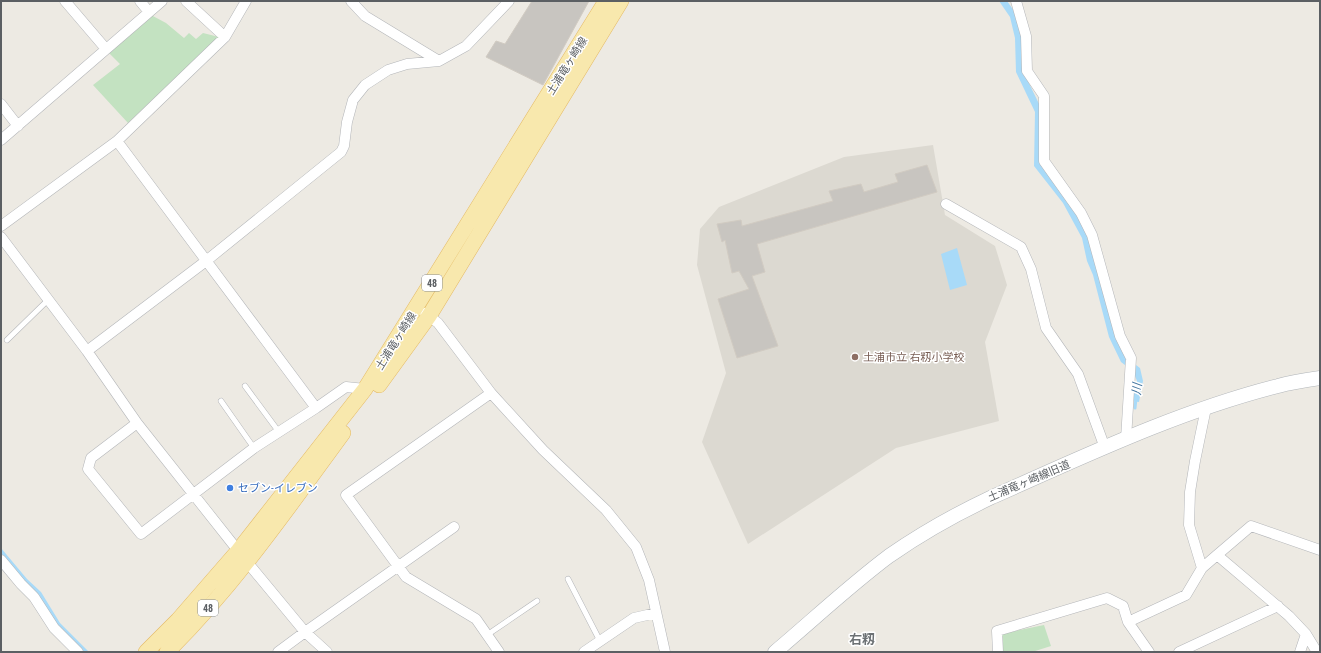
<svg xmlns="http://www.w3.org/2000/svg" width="1321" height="653" font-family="'Roboto Condensed','Noto Sans JP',sans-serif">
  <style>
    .education { fill: #dcd9d1 }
    .green { fill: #c3e2c1 }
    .water { fill: #a8daf8 }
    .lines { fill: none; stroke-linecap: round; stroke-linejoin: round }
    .stream { stroke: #a8daf8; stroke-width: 3 }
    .building { fill: #c8c5c0; stroke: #d1cbc2 }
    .lane-casing { stroke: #b4b6b9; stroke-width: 6 }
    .street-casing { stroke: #b4b6b9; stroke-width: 11 }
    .secondary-casing { stroke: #b2b6ba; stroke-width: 15 }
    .primary-casing { stroke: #e5ba64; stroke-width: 16 }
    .lane { stroke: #fff; stroke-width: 5 }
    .street { stroke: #fff; stroke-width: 10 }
    .secondary { stroke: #fff; stroke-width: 14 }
    .primary { stroke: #f8e8ad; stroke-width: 15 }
    .education-dot { fill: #8d6e63; stroke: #fff; stroke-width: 1.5 }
    .shop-dot { fill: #3f7fe0; stroke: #fff; stroke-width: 1.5 }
    .labels { text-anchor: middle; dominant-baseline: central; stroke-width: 3; stroke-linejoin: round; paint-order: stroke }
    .shield { fill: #fff; stroke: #8c8f92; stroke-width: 1 }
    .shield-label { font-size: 10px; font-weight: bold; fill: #5b5f63 }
    .street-label { font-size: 11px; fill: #5b5f63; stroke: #fff }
    .education-label { font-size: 11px; fill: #785e54; stroke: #fff; text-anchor: start }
    .shop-label { font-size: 11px; fill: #366cbe; stroke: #fff; text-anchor: start }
    .water-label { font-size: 12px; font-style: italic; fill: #4476a0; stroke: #fff }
    .quarter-label { font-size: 13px; font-weight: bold; fill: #6c7174; stroke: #fff }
  </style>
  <rect width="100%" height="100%" fill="#edeae3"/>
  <!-- education -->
  <path class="education" d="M933,145L945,215L995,246L1007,285L985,342L999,421L896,448L748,544L702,442L726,373L697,265L700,229L719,207L844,157Z"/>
  <!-- green -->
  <path class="green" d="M151,15L166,23L184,38L189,33L196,39L203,33L219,37L128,123L93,85L120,64L108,52Z
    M1044,625L1051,646L1032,652H1001V634Z"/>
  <!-- water -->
  <path class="water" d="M999,1H1007L1017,15L1022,36L1023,71L1042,110L1041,163L1068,199L1089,235L1128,359L1140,368L1143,381L1139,402L1131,401L1137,381L1133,371L1121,362L1109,337L1093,275L1087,261L1082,238L1063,203L1034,166L1035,112L1016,72L1015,38L1010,17Z
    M957,248L967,285L950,290L941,254Z
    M1,548L27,579L41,592L60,623L89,652H81L56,626L1,556Z"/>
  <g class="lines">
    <!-- stream -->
    <path class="stream" d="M1135,408L1136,398"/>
  </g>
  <!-- building -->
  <path class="building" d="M532,1H589L543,85L486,57L496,41L505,44Z
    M927,165L937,192L757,244L765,272L752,276L778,346L737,358L718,299L749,289L739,271L732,273L725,240L722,242L717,224L741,220L742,226L833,201L829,191L861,184L864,192L898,182L895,174Z"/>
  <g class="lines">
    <!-- lane casing -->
    <g class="lane-casing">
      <path id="lane" d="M7,340L48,300
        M245,386L279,432
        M221,401L254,448
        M568,579L600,641
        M487,635L537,601"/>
    </g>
    <!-- street casing -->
    <g class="street-casing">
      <path id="street" d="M65,1L106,49
        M140,1L149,12
        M186,1L225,37
        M351,1L365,16L439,61
        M1016,1L1026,36L1027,71L1044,96V161L1081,213L1092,235L1120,336L1131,358L1126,439
        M1,104L18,126
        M1,140L162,1
        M117,141L316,408L254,448L141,534L88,469L91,458L137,423
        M946,204L1021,247L1031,269L1046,328L1078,374L1105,448
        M1,226L117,141L225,37L246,1
        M1,237L87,351L137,423L247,562L305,632L327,652
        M425,313L438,323L491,393L543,450L606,510L636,547L649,580L665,652
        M87,351L206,261L341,152L344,146L347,122L353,100L365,85L388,70L407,64L439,61L466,46L509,1
        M491,393L346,495L406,577L476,619L499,652
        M316,408L346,387L365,389
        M1217,555L1251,526L1320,550
        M1,560L21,584L34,597L54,628L78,652
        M1202,568L1189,525L1190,492L1195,461L1206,408
        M1306,634L1317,652
        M278,652L305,632L454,527
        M584,652L634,618L656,613
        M998,652L997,631L1107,598L1123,606L1128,622
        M1149,652L1128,622L1186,595L1202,568L1217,555L1289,616L1306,634L1300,652
        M1179,652L1278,606"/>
    </g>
    <!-- secondary casing -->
    <g class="secondary-casing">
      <path id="secondary" d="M775,652C813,620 849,586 889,556C922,533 956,514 992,497C1085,456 1179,411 1278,386C1292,382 1306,380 1320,378"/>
    </g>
    <!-- primary casing -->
    <g class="primary-casing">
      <path id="primary" d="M379,385L429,316L621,1
        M146,652L178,620L238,551L365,389L606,1
        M167,652C234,586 288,508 343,433"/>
    </g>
    <!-- lane -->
    <use href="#lane" class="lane"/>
    <!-- street -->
    <use href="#street" class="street"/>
    <!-- secondary -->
    <use href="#secondary" class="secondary"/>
    <!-- primary -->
    <use href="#primary" class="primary"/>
  </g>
  <!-- markers -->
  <circle class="education-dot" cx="855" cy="357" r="4"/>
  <circle class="shop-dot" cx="230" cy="488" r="4"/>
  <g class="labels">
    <!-- shield labels -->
    <g class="shield">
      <rect x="422" y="275" width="20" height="16" rx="3"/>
      <rect x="198" y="600" width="20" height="16" rx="3"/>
    </g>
    <g class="shield-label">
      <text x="432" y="283">48</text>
      <text x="208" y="608">48</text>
    </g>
    <!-- street labels -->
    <g class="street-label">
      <text transform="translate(567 66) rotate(-58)">土浦竜ヶ崎線</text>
      <text transform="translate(396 341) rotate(-58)">土浦竜ヶ崎線</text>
      <text transform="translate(1029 481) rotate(-23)">土浦竜ヶ崎線旧道</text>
    </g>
    <!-- education labels -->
    <g class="education-label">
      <text x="863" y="357">土浦市立 右籾小学校</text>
    </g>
    <!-- shop labels -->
    <g class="shop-label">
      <text x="238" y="488">セブン-イレブン</text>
    </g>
    <!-- water labels -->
    <g class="water-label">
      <text transform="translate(1137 389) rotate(-84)">川</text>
    </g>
    <!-- quarter labels -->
    <g class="quarter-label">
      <text x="862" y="639">右籾</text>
    </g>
  </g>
  <!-- border -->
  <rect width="1321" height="653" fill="none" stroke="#5b5f63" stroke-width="4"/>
</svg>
